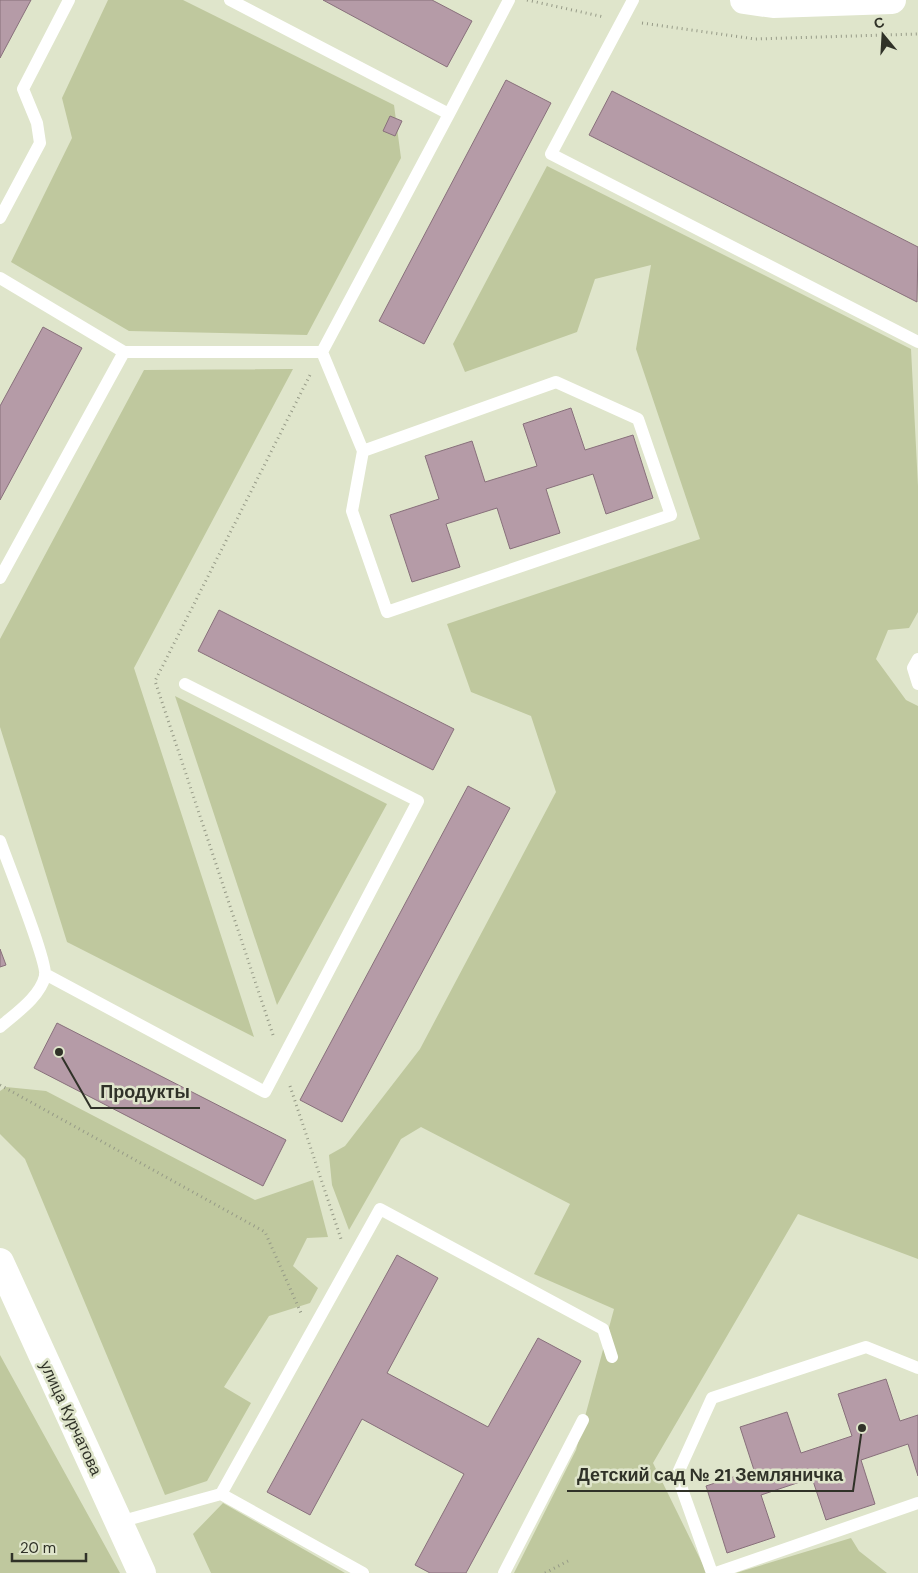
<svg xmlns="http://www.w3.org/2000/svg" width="918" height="1573" font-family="'DM Sans',sans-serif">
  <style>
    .green { fill: #bfc89e }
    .building { fill: #b59ba7; stroke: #88707b }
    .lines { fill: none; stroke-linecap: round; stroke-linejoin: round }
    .path { stroke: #969a87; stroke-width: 3; stroke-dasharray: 1 4; stroke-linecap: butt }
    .service { stroke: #fff; stroke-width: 12 }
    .tertiary { stroke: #fff; stroke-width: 28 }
    .labels { text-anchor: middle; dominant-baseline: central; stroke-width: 5; stroke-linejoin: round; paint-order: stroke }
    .street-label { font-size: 16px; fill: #303228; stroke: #dfe5cb }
    .leader { fill: none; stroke: #303228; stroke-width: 2 }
    .callout-dot { fill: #303228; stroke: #dfe5cb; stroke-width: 2 }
    .callout-label { font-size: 18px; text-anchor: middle; font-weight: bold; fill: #303228; stroke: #dfe5cb; stroke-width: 5; stroke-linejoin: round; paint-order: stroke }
  </style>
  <rect width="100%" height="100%" fill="#dfe5cb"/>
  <!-- green -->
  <path class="green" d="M108,0H183L394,105L401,158L307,335L129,331L11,262L72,138L62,98Z
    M547,166L911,349L918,486V612L909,628L888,630L876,659L906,700L918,706V1259L798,1214L653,1463L707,1573H514L576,1450L614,1309L534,1274L570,1204L421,1127L401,1139L349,1230L332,1185L329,1155L345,1146L420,1049L556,792L531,716L471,692L447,624L700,539L636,349L651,265L595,279L577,332L465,372L453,344Z
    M293,369L134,668L254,1037L67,942L0,727V639L144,370Z
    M175,696L387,804L277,1005Z
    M6,1087L46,1091L255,1200L313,1180L328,1237L307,1238L293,1266L318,1288L310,1303L269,1316L224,1387L251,1403L207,1481L165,1495L25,1159L0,1134V1091Z
    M0,1355L120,1573H0Z
    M223,1503L345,1573H211L193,1534Z
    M851,1538L859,1551L887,1573H736Z"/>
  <!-- building -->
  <path class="building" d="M0,0H31L0,58Z
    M323,0H432L472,21L447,67Z
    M506,80L551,103L424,344L379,321Z
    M612,91L918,247L917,302L589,135Z
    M390,116L402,121L395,136L383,131Z
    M43,327L82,348L0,500V406Z
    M571,408L585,450L633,435L653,498L606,514L593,474L546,489L560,533L510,549L497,508L446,524L460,567L412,582L390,515L439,499L425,456L472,441L485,482L537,466L523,424Z
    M219,610L454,729L433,770L198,651Z
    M468,786L510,808L342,1122L300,1100Z
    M0,949L6,965L0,967Z
    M57,1023L286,1140L263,1186L34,1068Z
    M397,1255L438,1278L387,1373L488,1427L538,1338L581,1361L466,1573H430L415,1565L464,1474L362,1419L310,1515L267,1492Z
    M886,1379L900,1421L918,1415V1476L908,1444L861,1460L875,1504L826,1520L812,1478L761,1495L775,1537L727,1553L706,1486L754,1470L740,1427L787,1412L801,1453L852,1436L838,1394Z"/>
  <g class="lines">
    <!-- path -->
    <path class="path" d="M527,0L604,17
      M642,23L755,39L918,34
      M273,1035L155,681L311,373
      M0,1085L265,1232L301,1313
      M290,1086L341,1239
      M545,1573L568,1561"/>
    <!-- service -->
    <path class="service" d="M230,0L449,114L509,0
      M633,0L551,154L918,342
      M0,218L40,143L37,123L23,89L69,0
      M0,278L124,352L0,578
      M124,352H322
      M363,451L556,382L638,419L671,515L387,612L352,511L363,451L322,352L449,114
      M918,659L913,668L918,684
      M0,841C7,861 48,963 45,976C40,997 16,1013 0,1027
      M45,974L265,1092L418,801L185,684
      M221,1494L363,1573
      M119,1522L221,1494L380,1209L603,1329L612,1357
      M504,1573L583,1420
      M712,1573L677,1475L712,1398L866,1347L918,1368
      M716,1573L918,1503"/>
    <!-- tertiary -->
    <path class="tertiary" d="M744,0L773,4L892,0
      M0,1262L142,1573"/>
  </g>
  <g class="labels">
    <!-- street labels -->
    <g class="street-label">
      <text transform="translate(71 1418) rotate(65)">улица Курчатова</text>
    </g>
  </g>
  <!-- callouts -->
  <path class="leader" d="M59 1052L91 1108H200M862 1428L853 1491H567"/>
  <g class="callout-dot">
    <circle cx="59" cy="1052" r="5"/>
    <circle cx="862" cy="1428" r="5"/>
  </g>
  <g class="callout-label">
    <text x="145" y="1098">Продукты</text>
    <text x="710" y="1481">Детский сад № 21 Земляничка</text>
  </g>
  <!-- north arrow -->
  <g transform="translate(883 35) rotate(342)" stroke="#dfe5cb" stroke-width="4" paint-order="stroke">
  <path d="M0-4L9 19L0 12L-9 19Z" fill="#303228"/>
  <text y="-8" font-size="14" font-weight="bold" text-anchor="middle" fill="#303228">С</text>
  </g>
  <!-- scale -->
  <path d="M12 1553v8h74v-8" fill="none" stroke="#303228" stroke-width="2.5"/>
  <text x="20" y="1553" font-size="15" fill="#303228" stroke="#dfe5cb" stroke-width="4" paint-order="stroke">20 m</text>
</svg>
